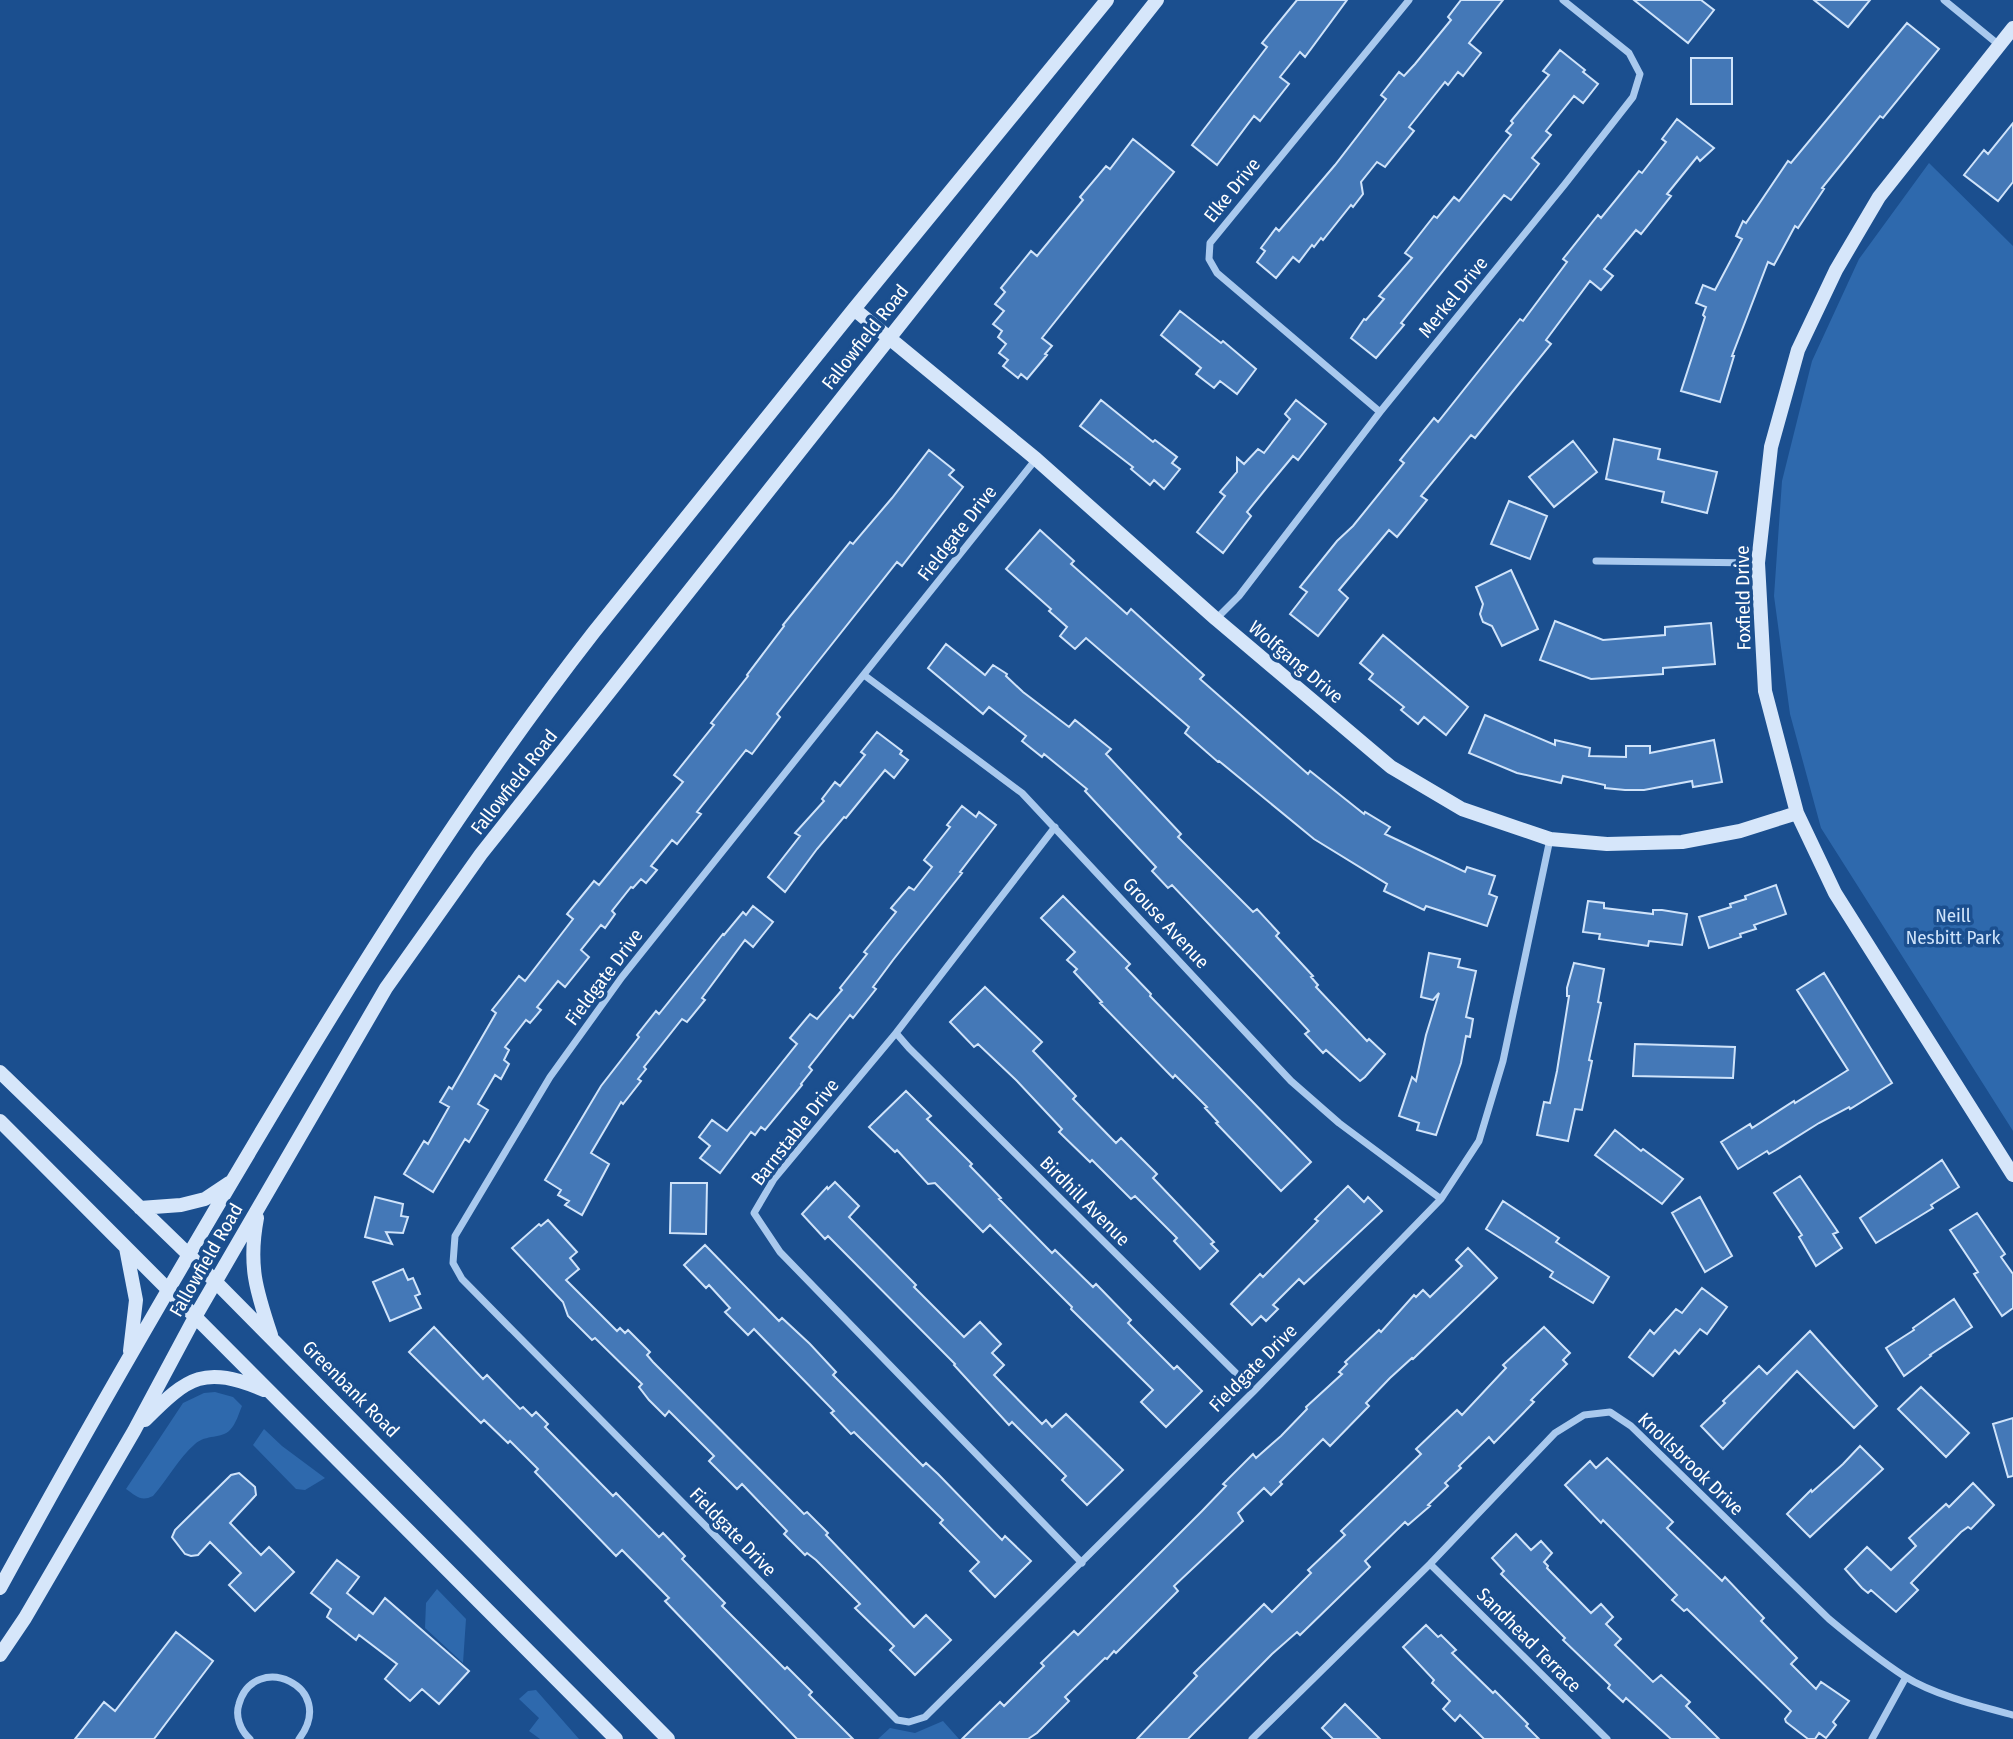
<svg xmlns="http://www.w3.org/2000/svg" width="2013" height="1739" font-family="'Fira Sans Condensed',sans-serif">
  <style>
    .green { fill: #2e69ad }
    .building { fill: #4478b7; stroke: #cfe3fa; stroke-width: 2 }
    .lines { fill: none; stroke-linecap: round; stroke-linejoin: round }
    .street { stroke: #a9c9ee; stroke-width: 7 }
    .secondary { stroke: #d6e6fa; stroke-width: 14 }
    .labels { text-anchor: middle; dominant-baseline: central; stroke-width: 7; stroke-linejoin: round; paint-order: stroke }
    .street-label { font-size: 19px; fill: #fff; stroke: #1b4f8f }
    .park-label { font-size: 19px; fill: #cfe3fa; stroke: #1b4f8f }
  </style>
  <rect width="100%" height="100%" fill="#1b4f8f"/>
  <!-- green -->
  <path class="green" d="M1929,163L2013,246V1131L1821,828L1790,714L1774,596L1782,481L1812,361L1859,259Z
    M215,1392L233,1397L242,1406C239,1413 236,1424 230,1430C222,1439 206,1434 195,1444C178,1459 168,1479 153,1496C141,1502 136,1496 126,1489L183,1403L204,1393Z
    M264,1429L282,1446L325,1478L305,1490L296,1489L253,1445Z
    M437,1589L466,1619L463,1663L425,1628L426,1603Z
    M536,1690L579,1739H540L529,1731L539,1718L519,1699L528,1691Z
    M943,1721L959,1739H878L890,1728L915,1733Z"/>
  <!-- building -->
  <path class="building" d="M1297,0H1347L1305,57L1300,52L1280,77L1289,84L1260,121L1254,116L1217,165L1192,145L1267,47L1262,43Z
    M1461,0H1503L1469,43L1481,53L1463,76L1458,72L1448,85L1445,82L1409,127L1414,131L1385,167L1377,162L1361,182L1363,194L1353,207L1351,205L1323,240L1321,238L1314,247L1312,245L1299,262L1293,257L1276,278L1257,262L1265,251L1261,248L1276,228L1279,231L1335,165L1386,99L1381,95L1399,72L1404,76L1415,64L1451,20L1448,17Z
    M1634,0H1701L1714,10L1688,43Z
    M1814,0H1870L1848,27Z
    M1907,23L1939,49L1883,118L1880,116L1822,188L1824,189L1798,228L1795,226L1774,265L1768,262L1732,356H1734L1720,402L1681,391L1705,317L1703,315L1706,307L1696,303L1703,285L1715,290L1742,239L1736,236L1743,221L1746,223L1788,161L1791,163Z
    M1560,50L1585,70L1583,72L1598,84L1583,103L1574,96L1546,131L1551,135L1532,158L1539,164L1511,200L1504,195L1401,323L1404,325L1376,358L1351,338L1364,319L1366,320L1384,299L1379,296L1412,258L1405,253L1434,216L1437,218L1454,197L1459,201L1511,135L1506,131L1513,123L1511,121L1549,75L1543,71Z
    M1691,58H1732V104H1691Z
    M1677,119L1714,148L1700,161L1697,157L1667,194L1671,196L1641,234L1636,230L1604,269L1613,276L1601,290L1590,281L1546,340L1551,344L1475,438L1471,435L1421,496L1427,500L1397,537L1389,530L1339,590L1348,598L1318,636L1290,614L1307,592L1300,587L1337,541L1353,526L1404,463L1400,460L1434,418L1438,422L1520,319L1523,321L1567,262L1563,259L1598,215L1601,218L1639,171L1642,173L1666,142L1662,139Z
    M2013,123V182L1998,201L1964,175L1984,150L1988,154Z
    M1133,139L1174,172L1042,338L1052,346L1045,354L1047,355L1027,379L1021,374L1018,378L1003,366L1008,360L999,353L1006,344L998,337L1002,331L993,324L1004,311L995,304L1005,292L1001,288L1031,251L1037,256L1083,200L1080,197L1106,166L1110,169Z
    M1180,311L1221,343L1223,341L1256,369L1237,394L1220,381L1214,388L1196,374L1201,368L1161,335Z
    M1101,400L1153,442L1155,440L1177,457L1172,463L1180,469L1164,489L1154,480L1150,485L1131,469L1133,467L1080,426Z
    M1296,400L1326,424L1298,460L1293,456L1268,486L1247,512L1251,516L1223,553L1197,532L1225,496L1220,492L1237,472V458L1244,464L1258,449L1264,453L1290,419L1285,414Z
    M1614,439L1660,449L1658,459L1717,472L1707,513L1662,502L1664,492L1606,479Z
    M1573,441L1597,472L1554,507L1529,477Z
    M929,450L954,470L949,475L963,487L902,566L897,562L809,673L777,714L780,717L752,754L746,750L697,812L701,814L677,844L672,840L651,866L657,870L646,883L641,879L633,888L631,887L612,911L615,914L605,928L601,925L581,950L589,957L565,987L558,981L537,1007L541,1010L530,1023L526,1020L505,1047L509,1050L504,1060L509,1064L501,1079L495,1075L478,1104L488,1110L469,1142L465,1139L433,1192L404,1174L424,1141L428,1144L449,1107L440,1102L449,1087L452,1089L496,1013L492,1010L519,976L525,981L573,919L567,914L594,881L599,885L683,782L674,775L714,725L711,723L748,676L747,675L784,626L783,625L850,542L853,544L892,498Z
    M1509,501L1547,516L1530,559L1491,544Z
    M1040,530L1074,561L1071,564L1127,614L1131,609L1165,640L1204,675L1200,679L1308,774L1310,771L1364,814L1365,812L1390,827L1385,834L1465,872L1467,867L1495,876L1489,894L1497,897L1487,926L1426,906L1424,910L1384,891L1387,884L1314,839L1219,761L1218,762L1185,733L1189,727L1086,638L1075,649L1060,636L1067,627L1049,611L1051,609L1006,569Z
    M1511,570L1538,629L1502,646L1492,626L1483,622L1480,614L1483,604L1476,587Z
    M1555,621L1603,640L1665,635V627L1711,623L1715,664L1663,668V674L1591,679L1540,660Z
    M1383,635L1468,707L1446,735L1424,717L1418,724L1401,710L1404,707L1369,679L1373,674L1360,663Z
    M946,644L985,675L993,665L1007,674L1006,676L1023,692L1069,727L1075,720L1111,749L1106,754L1181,834L1178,837L1253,912L1257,909L1279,933L1276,936L1313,976L1311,977L1318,985L1316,987L1367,1041L1369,1039L1385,1054L1365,1077L1360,1081L1326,1050L1323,1053L1305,1034L1309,1031L1256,974L1172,885L1168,888L1152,871L1156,867L1085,791L1087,789L1044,754L1042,757L1022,741L1026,736L989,707L983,714L928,668Z
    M1485,715L1555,745V740L1590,748L1589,756L1626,757V746H1650V753L1714,740L1722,782L1693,787L1692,781L1644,790H1625L1605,788V785L1563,776L1561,783L1517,773L1469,753Z
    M877,732L902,751L900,754L908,760L894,778L885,770L846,818L844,817L817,849L785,892L768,877L800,836L795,833L824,801L822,799L835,782L840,786L865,755L861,752Z
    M962,806L976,817L979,812L996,825L960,872L962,873L893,960L873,987L876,989L853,1018L850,1015L809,1067L812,1070L801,1084L802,1085L765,1130L761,1127L755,1135L751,1132L720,1173L700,1158L710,1146L699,1137L712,1120L727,1131L797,1044L790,1038L810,1014L817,1019L842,990L840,988L867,954L864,952L896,912L891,908L909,887L914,890L932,867L924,860L950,827L947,825Z
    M1776,885L1786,914L1754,925L1756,929L1740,934L1741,937L1709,948L1699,917L1731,907L1730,904L1746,899L1745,896Z
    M1063,896L1130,964L1126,968L1151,994L1150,996L1311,1162L1281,1191L1216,1123L1218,1122L1205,1108L1207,1107L1175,1075L1173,1078L1100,1003L1102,1002L1074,972L1077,969L1067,960L1075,952L1041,918Z
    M1588,901L1604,903V908L1653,914V910H1662L1687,914L1682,945L1649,941L1648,946L1599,939L1600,934L1583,932Z
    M753,906L773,922L753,947L745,940L702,998L705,1000L687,1022L682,1019L644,1067L646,1069L638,1079L641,1081L623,1104L621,1102L591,1153L609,1164L582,1215L565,1205L569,1201L558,1195L561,1190L545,1180L601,1086L639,1037L637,1035L656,1011L659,1014L723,934L724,935L743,912L746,915Z
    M1429,953L1460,959L1458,967L1476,971L1466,1017L1473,1019L1470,1037L1466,1036L1461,1063L1436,1135L1417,1130L1419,1123L1399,1116L1412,1077L1416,1081L1426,1035L1439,993L1433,1000L1421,997Z
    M1574,963L1604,969L1598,1002L1601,1003L1589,1060L1592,1061L1582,1110L1575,1109L1568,1141L1537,1135L1544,1102L1550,1103L1557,1071L1569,996H1567V988Z
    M1824,973L1892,1083L1850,1109L1849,1107L1819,1123L1776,1150L1769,1154L1767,1151L1738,1169L1721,1142L1750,1124L1752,1128L1794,1101L1795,1103L1848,1070L1797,990Z
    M985,987L1042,1042L1033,1051L1076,1096L1073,1099L1116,1143L1121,1138L1157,1174L1153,1178L1214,1242L1211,1244L1218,1251L1200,1269L1174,1241L1177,1238L1135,1196L1131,1199L1092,1160L1090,1162L1059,1132L1062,1129L1016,1080L978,1044L974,1047L950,1022Z
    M1635,1044L1735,1047L1733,1078L1633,1076Z
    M906,1091L931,1116L927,1119L972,1164L970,1166L1001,1198L999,1199L1052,1253L1055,1250L1093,1287L1096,1284L1131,1320L1128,1323L1174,1369L1177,1366L1202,1391L1166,1427L1141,1402L1153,1390L1071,1309L1072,1307L990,1225L983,1232L935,1183L928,1184L897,1150L895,1152L869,1127Z
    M1615,1130L1641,1151L1643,1149L1683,1179L1662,1204L1595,1155Z
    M1942,1160L1959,1187L1931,1205L1933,1208L1876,1243L1860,1218Z
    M1800,1176L1838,1232L1833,1234L1842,1248L1816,1266L1799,1237L1802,1235L1774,1193Z
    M835,1182L859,1206L849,1217L916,1285L914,1287L964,1337L980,1322L1001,1344L992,1353L1004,1365L994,1375L1042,1424L1046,1420L1052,1427L1066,1414L1123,1470L1087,1505L1062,1480L1066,1476L1012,1422L1009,1425L954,1365L955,1364L828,1236L825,1239L802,1214L827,1187L828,1189Z
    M671,1183H707L706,1234L670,1233Z
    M1348,1186L1364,1202L1368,1197L1382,1211L1304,1284L1299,1279L1273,1305L1278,1309L1266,1321L1261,1316L1252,1325L1231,1304L1260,1274L1263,1277L1318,1221L1315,1219Z
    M375,1197L403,1204L401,1216L408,1217L403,1233L386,1232L392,1244L365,1237Z
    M1700,1197L1732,1256L1705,1272L1672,1213Z
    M1503,1201L1559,1238L1556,1242L1609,1277L1593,1303L1550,1277L1553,1272L1486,1229Z
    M1977,1213L2005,1254L2001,1257L2013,1274V1308L2002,1316L1974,1274L1978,1272L1950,1230Z
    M548,1220L577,1252L570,1258L579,1269L566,1280L617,1331L620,1328L625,1333L628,1330L650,1352L647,1355L653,1362L804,1514L807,1512L828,1533L826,1535L914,1627L926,1615L951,1640L915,1675L890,1650L894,1646L855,1608L860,1604L816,1560L807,1553L805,1555L784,1534L787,1531L742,1484L737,1489L709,1461L714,1456L669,1411L665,1416L649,1400L639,1387L642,1384L595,1338L592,1340L568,1316L563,1302L512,1248L539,1224L541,1226Z
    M705,1245L779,1321L782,1318L810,1344L836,1372L833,1375L923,1466L926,1463L938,1474L1002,1540L1005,1536L1031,1561L995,1597L970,1571L979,1562L940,1523L943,1520L860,1438L854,1432L851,1434L831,1413L834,1411L754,1329L748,1335L725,1312L730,1308L709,1285L706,1288L684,1265Z
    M1468,1248L1497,1278L1413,1359L1412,1358L1390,1378L1366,1403L1369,1406L1330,1446L1323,1439L1280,1482L1282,1484L1271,1495L1264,1488L1238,1513L1243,1521L1174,1586L1178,1591L1116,1653L1114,1651L1107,1659L1105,1658L1065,1697L1069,1701L1037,1733L1028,1739H962L1000,1702L1004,1706L1044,1666L1041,1663L1074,1631L1078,1635L1202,1511L1226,1486L1223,1484L1253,1454L1256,1458L1281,1436L1307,1409L1306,1407L1342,1374L1339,1372L1347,1364L1345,1362L1379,1330L1381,1332L1414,1295L1416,1297L1423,1290L1430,1297L1462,1266L1456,1260Z
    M403,1269L408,1280L413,1278L420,1294L415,1296L421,1308L390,1321L373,1282Z
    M1702,1288L1727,1307L1707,1334L1700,1329L1679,1354L1675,1350L1653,1376L1629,1357L1650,1330L1654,1334L1676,1309L1682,1313Z
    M1954,1299L1972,1327L1930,1355L1931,1356L1904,1376L1886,1348L1914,1330L1913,1328Z
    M434,1327L483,1379L487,1375L520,1409L523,1407L532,1416L536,1412L548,1424L545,1427L613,1496L616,1493L659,1537L663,1533L685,1556L682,1559L725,1603L722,1606L785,1669L787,1667L812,1692L809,1695L853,1739H797L665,1601L669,1598L622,1550L616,1556L535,1472L538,1469L510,1441L508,1443L484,1420L481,1423L409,1352Z
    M1544,1327L1570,1353L1563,1360L1567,1364L1531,1400L1534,1402L1494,1443L1489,1437L1459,1466L1461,1468L1445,1483L1448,1486L1428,1505L1430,1506L1408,1525L1405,1522L1365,1561L1370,1567L1300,1635L1297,1632L1272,1654L1188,1739H1137L1197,1676L1194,1673L1264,1604L1272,1612L1311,1573L1308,1570L1345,1535L1341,1531L1421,1454L1416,1449L1457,1410L1462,1415L1506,1368L1503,1365Z
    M1810,1331L1877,1406L1854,1428L1797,1371L1723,1449L1701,1426L1725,1403L1723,1401L1759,1366L1767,1374Z
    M1921,1387L1969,1433L1946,1457L1898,1409Z
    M2013,1418V1476L2008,1477L1993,1424Z
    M1860,1446L1883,1469L1810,1537L1787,1514L1811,1490L1812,1492L1843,1464Z
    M1607,1458L1673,1522L1667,1528L1722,1581L1725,1577L1764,1618L1761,1621L1797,1658L1791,1664L1816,1689L1821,1682L1849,1701L1833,1722L1836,1725L1826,1738L1819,1733L1815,1739H1808L1786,1722L1785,1719L1791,1711L1687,1609L1684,1611L1672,1600L1677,1595L1603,1520L1601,1523L1565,1485L1590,1461L1596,1468Z
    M239,1473L255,1487L256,1495L230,1523L261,1555L269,1547L294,1572L255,1611L229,1585L241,1573L210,1542L198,1555L191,1556L185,1554L172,1537L175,1530L231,1475Z
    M1973,1483L1994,1505L1971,1529L1968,1527L1961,1532L1911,1583L1918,1590L1896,1612L1871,1590L1868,1593L1862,1588L1845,1569L1867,1547L1891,1570L1916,1546L1909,1538L1946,1504L1949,1507Z
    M1516,1534L1531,1550L1541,1541L1552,1553L1544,1562L1548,1566L1547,1568L1591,1613L1601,1604L1613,1617L1606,1624L1621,1639L1615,1645L1653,1682L1661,1675L1690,1702L1686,1706L1719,1739H1671L1626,1698L1623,1702L1608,1688L1610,1685L1563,1640L1565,1638L1501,1574L1504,1571L1492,1558Z
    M337,1560L359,1577L347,1593L373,1614L385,1598L469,1671L439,1704L422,1689L410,1701L385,1679L397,1664L359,1635L356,1640L327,1617L331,1609L311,1593Z
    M1426,1625L1438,1637L1441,1635L1456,1650L1452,1653L1493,1693L1495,1691L1528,1724L1526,1726L1539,1739H1484L1460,1715L1455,1721L1443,1709L1450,1701L1432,1683L1434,1680L1403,1647Z
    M176,1632L213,1661L154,1739H75L104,1702L115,1711Z
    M1345,1704L1380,1739H1333L1322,1728Z"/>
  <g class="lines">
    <!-- street -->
    <path class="street" d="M1944,0L1999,45
      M1380,412L1217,273L1209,259L1210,243L1409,0
      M1036,459L622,977L550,1077L455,1236L453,1263L462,1279L897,1720L909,1722L925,1717L1254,1391L1441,1199L1479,1141L1503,1061L1550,839
      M1596,561L1758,563
      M1216,619L1239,596L1380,412L1565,184L1633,97L1640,74L1629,53L1563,0
      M864,675L1022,793L1291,1081L1339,1123L1441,1199
      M1055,827L896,1033L774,1179L754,1213L780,1252L1082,1563
      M896,1033L909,1048L1254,1391
      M1430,1564L1607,1739
      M250,1739C240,1730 235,1716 239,1704C254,1650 339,1686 299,1739
      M1252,1739L1430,1564L1555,1433L1584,1415L1610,1412L1631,1426L1829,1619C1853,1639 1878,1659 1904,1676C1934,1695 1979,1706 2013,1715
      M1872,1739L1906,1677"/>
    <!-- secondary -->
    <path class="secondary" d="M2013,28L1879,197L1836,270L1798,350L1771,447L1758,563L1765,691L1797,813L1835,893L2013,1175
      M854,309L1036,459L1216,619L1391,767L1462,809L1550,839L1607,844L1682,842L1740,831L1797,813
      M0,1072L188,1254L668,1739
      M0,1121L616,1739
      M140,1208L181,1205L205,1199L229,1183
      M257,1218C248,1265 256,1290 271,1335
      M126,1248L136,1300L130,1351
      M145,1420C189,1376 204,1365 264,1390
      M0,1588C81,1439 166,1292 253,1146C358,969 467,795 594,632L854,309L1107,0
      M0,1655L25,1618L134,1431L195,1317L386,988L481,854L1157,0"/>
  </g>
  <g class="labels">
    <!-- street labels -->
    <g class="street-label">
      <text transform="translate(1232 190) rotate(-51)">Elke Drive</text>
      <text transform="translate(1453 297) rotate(-51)">Merkel Drive</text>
      <text transform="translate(865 337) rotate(-52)">Fallowfield Road</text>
      <text transform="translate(957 533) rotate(-52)">Fieldgate Drive</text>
      <text transform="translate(1743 598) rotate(-91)">Foxfield Drive</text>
      <text transform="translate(1296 662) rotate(40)">Wolfgang Drive</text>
      <text transform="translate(514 782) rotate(-52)">Fallowfield Road</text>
      <text transform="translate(1166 923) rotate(47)">Grouse Avenue</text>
      <text transform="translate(604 977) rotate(-53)">Fieldgate Drive</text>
      <text transform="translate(795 1132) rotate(-52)">Barnstable Drive</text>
      <text transform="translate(1085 1201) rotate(45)">Birdhill Avenue</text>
      <text transform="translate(206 1260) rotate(-60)">Fallowfield Road</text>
      <text transform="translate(1253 1368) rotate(-45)">Fieldgate Drive</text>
      <text transform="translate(351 1389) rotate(45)">Greenbank Road</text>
      <text transform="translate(1691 1464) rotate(44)">Knollsbrook Drive</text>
      <text transform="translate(733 1532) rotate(46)">Fieldgate Drive</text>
      <text transform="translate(1529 1640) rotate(45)">Sandhead Terrace</text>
    </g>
    <!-- park labels -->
    <g class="park-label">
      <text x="1953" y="915">Neill<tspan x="1953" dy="22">Nesbitt Park</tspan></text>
    </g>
  </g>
</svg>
